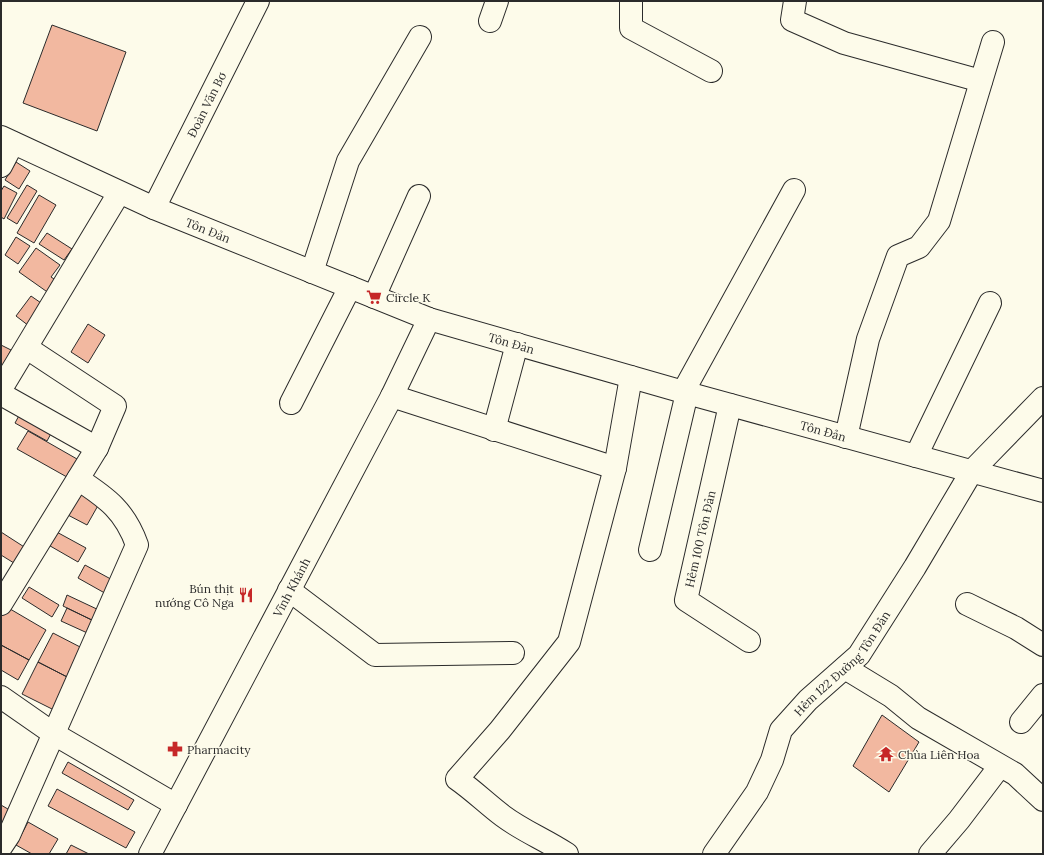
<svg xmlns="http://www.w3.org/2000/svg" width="1044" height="855" font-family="Lora,serif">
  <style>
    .building { fill: #f2b8a0; stroke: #2b2b2b }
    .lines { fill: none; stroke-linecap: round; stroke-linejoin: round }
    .minor-casing { stroke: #2b2b2b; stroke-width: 24 }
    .minor { stroke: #fdfbea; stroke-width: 22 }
    .labels { text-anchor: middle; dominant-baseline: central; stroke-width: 3; stroke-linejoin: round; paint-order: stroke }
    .street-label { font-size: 12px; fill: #2b2b2b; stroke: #fdfbea }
    .poi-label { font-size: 12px; fill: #2b2b2b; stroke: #fdfbea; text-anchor: start }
  </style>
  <rect width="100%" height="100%" fill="#fdfbea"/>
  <!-- building -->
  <path class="building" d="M52,25L126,52L97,131L23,103Z
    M16,162L30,171L19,189L5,180Z
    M27,185L37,191L17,224L7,218Z
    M4,186L17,193L4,219L1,217V191Z
    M39,195L56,205L34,243L17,233Z
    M47,233L72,249L64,260L39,244Z
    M16,237L30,246L18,264L5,255Z
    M36,248L60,265L51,277L62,284L53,296L19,272Z
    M31,296L44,305L29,326L16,316Z
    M88,324L105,335L88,363L71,352Z
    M1,345L11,350L1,369Z
    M22,410L54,428L47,441L15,423Z
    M28,431L84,463L74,481L17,449Z
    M78,491L100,502L87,525L66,514Z
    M53,530L86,548L78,562L45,543Z
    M1,532L32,552L22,568L1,555Z
    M85,565L118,583L110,596L78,578Z
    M29,587L59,605L52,617L22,598Z
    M67,595L101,611L96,622L63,606Z
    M5,606L46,630L29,660L1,645V613Z
    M67,608L100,624L94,636L61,621Z
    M53,633L84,649L75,681L38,662Z
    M1,645L29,660L18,680L1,670Z
    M38,662L75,681L60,713L22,694Z
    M882,715L919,742L889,792L853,766Z
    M68,762L134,800L128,810L62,773Z
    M57,789L135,832L126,848L48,806Z
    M1,805L13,812L1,834Z
    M28,822L58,839L49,854H32L16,845Z
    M71,845L89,854H66Z"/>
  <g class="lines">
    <!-- minor casing -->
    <g class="minor-casing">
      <g id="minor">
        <path d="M631,1V28L711,71"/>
        <path d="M795,1L792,20L844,43L981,81"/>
        <path d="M490,21L497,1"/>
        <path id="s1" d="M1,137L154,208L429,319L687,393L1043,491"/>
        <path d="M1,166L13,143"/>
        <path id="s2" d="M154,208L258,1"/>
        <path d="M312,272L348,161L420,37"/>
        <path d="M374,297L419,196"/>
        <path d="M27,348L115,406L97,448"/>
        <path d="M1,389L119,193"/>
        <path d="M683,392L794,190"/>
        <path d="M1,394L97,448L1,604"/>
        <path d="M392,396L615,468"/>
        <path d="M291,403L350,287"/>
        <path d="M730,405L686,600L749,641"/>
        <path d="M494,430L517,344"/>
        <path d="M846,437L868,339L898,256L919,247L939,221L993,42"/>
        <path d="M916,456L990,303"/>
        <path d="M650,550L687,393"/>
        <path d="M289,590L375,655L513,653"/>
        <path d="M967,604L1016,628L1043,645"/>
        <path d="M845,668L891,696L918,718L1015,774L1043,800"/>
        <path d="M1,697L54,734L176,805"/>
        <path d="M1021,722L1043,695"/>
        <path d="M1,847L9,835L137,545C125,511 107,498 78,479"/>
        <path id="s3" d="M150,854L392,396L429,319"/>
        <path d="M567,854C546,840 523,831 503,816C487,804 473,790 457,779L500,730L569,642L615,468L631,377"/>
        <path id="s4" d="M714,854L757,792L772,760L781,730L808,700L859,655L915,567L972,471L1043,398"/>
        <path d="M930,854L959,820L1000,766"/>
      </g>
    </g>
    <!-- minor -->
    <use href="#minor" class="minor"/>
  </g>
  <!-- icons -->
  <defs>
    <g id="supermarket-bare" transform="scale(1.2)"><path d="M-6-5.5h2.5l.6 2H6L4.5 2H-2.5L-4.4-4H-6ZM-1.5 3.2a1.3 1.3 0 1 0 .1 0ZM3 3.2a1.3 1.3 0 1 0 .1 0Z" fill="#c62828" stroke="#fdfbea" stroke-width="2.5" paint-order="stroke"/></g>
    <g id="restaurant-bare" transform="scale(1.2)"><path d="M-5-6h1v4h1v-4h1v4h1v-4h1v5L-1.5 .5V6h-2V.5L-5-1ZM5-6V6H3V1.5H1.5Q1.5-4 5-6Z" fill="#c62828" stroke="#fdfbea" stroke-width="2.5" paint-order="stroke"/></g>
    <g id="pharmacy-bare" transform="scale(1.2)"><path d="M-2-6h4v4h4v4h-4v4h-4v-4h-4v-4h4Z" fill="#c62828" stroke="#fdfbea" stroke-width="2.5" paint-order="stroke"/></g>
    <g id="temple-bare" transform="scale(1.2)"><path d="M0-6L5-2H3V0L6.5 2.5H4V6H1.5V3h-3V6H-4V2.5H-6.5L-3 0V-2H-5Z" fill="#c62828" stroke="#fdfbea" stroke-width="2.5" paint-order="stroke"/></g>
  </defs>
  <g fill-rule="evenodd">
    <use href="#supermarket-bare" x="374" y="297"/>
    <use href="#restaurant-bare" x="246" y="595"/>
    <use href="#pharmacy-bare" x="175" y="749"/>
    <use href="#temple-bare" x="886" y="754"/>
  </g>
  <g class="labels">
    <!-- street labels -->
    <g class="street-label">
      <text stroke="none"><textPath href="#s2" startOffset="116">Đoàn Văn Bơ</textPath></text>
      <text stroke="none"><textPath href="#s1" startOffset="227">Tôn Đản</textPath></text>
      <text stroke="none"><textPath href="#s1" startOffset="551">Tôn Đản</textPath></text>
      <text stroke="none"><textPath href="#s1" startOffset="875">Tôn Đản</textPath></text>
      <text transform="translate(700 539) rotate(-77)">Hẻm 100 Tôn Đản</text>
      <text stroke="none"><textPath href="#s3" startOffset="302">Vĩnh Khánh</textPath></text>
      <text stroke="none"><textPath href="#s4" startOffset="233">Hẻm 122 Đường Tôn Đản</textPath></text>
    </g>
    <!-- poi labels -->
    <g class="poi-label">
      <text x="386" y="297">Circle K</text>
      <text x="234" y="588" text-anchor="end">Bún thịt<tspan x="234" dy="14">nướng Cô Nga</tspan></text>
      <text x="187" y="749">Pharmacity</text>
      <text x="898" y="754">Chùa Liên Hoa</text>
    </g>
  </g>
  <!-- border -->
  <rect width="1044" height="855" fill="none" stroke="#2b2b2b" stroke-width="4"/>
</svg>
